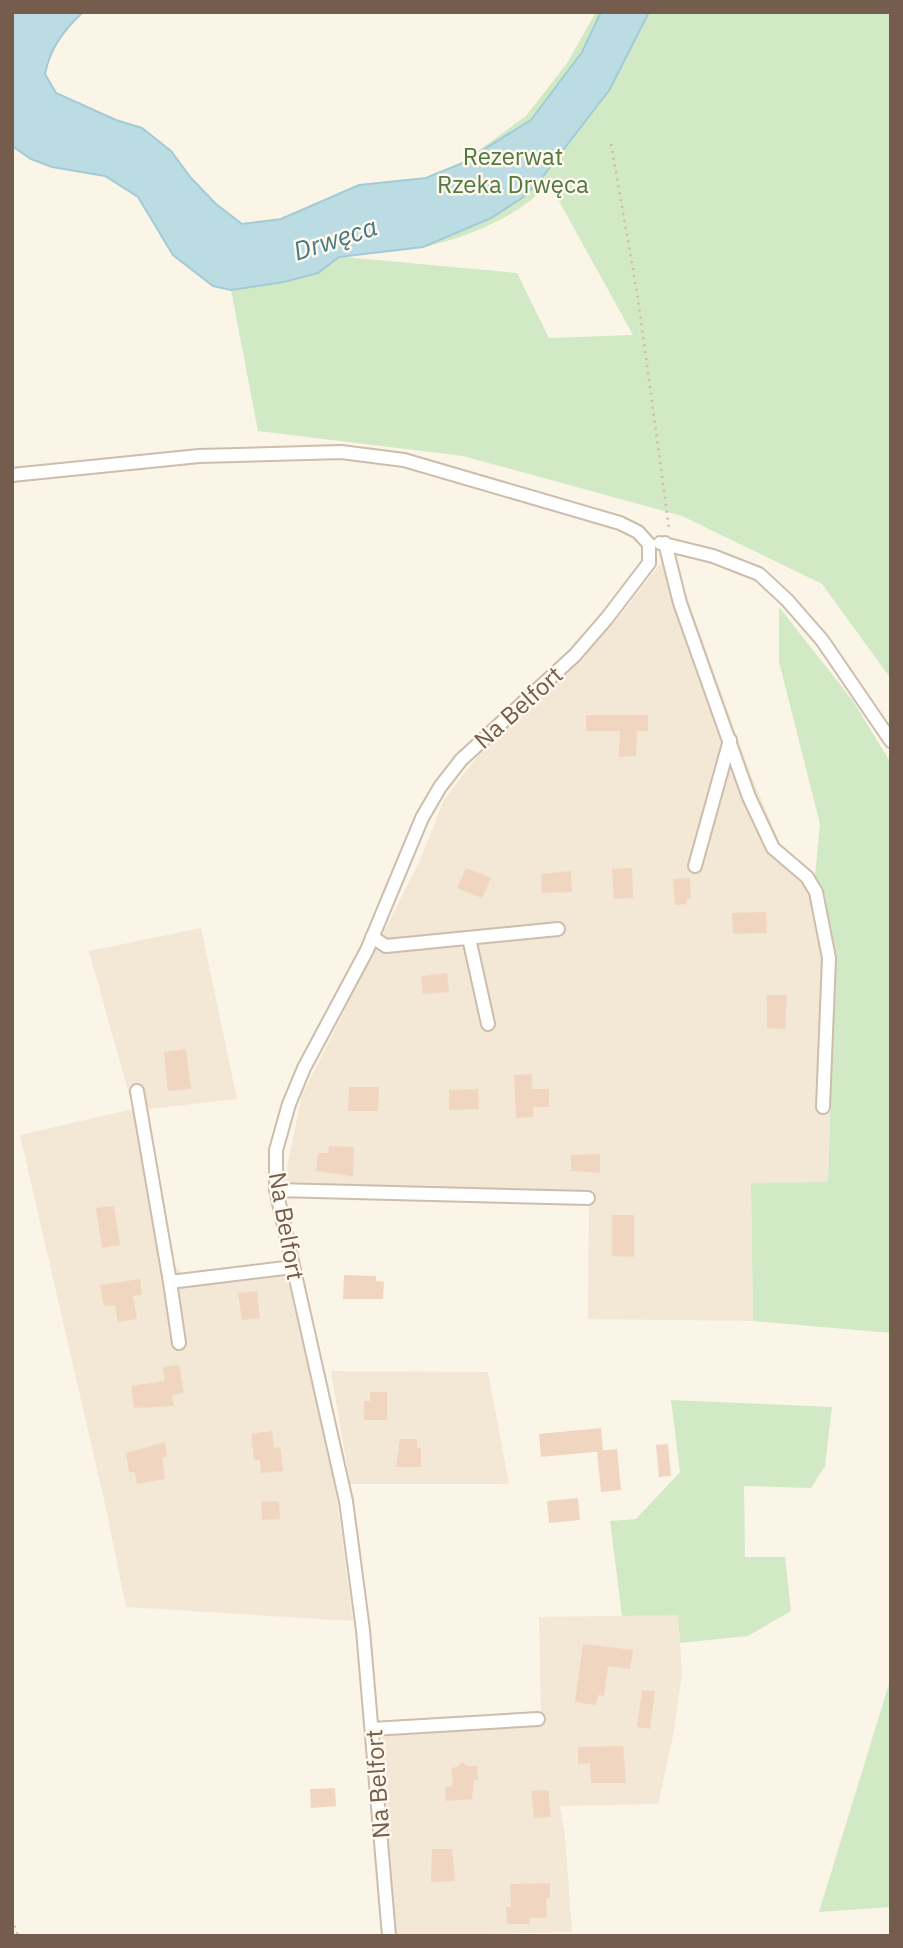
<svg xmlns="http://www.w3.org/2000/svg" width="903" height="1948" font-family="'IBM Plex Sans',sans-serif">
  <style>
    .residential { fill: #f3e7d6 }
    .green { fill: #d2e9c6; fill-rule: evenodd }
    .water { fill: #bcdce4; stroke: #a3cbd6; stroke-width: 2 }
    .building { fill: #f0d6c0 }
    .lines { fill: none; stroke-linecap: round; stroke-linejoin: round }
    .street-casing { stroke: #cdbdad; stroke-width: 16 }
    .path { stroke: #d5b9a3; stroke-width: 2.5; stroke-dasharray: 2 5; stroke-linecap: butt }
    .street { stroke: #fff; stroke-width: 12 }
    .labels { text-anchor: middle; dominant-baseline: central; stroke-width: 5; stroke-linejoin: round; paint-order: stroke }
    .park-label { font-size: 24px; fill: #517944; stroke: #fef8ed }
    .street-label { font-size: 24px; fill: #745d4c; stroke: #fef8ed }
    .water-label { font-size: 26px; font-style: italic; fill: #477986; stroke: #fef8ed }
  </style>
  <rect width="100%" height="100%" fill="#fbf5e7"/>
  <!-- residential -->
  <path class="residential" d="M673,558L751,775L781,846L815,875L835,956L828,1182L751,1183L753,1321L588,1319L589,1203L288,1195L284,1182L302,1095L420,860L444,800L479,754L571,669L618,618L659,565Z
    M201,928L237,1099L148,1109L170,1260L184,1276L283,1262L318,1402L337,1500L353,1621L126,1607L105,1504L20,1135L133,1109L89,951Z
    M331,1371L488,1372L509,1484H350Z
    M678,1615L682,1674L673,1736L658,1804L560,1806L565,1836L572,1932L396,1936L381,1723L541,1712L539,1617Z"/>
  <!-- green -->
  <path class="green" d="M12,12H83C64,30 51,48 45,74L56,93L116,120L142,128L171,151L191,178L216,204L242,224L281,219L359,185L426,178L460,164L526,116L567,63L596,12H891V679L822,584L682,516L463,456L258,431L231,290L213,286L173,255L138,197L105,176L52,167L31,159L12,146ZM549,183L633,335L549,338L517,273L344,257C370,251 398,253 425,247C468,237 519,217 549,183Z
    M779,607L853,701L891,763V1333L753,1321L751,1183L828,1182L835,956L815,875L820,824L779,662Z
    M671,1400L832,1407L825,1466L811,1488L744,1486L745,1557H785L791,1611L748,1636L680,1643L678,1615L622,1616L610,1521L636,1519L680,1472Z
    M891,1677V1907L819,1912Z"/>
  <!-- water -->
  <path class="water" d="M12,12H83C64,30 50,48 45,74L56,93L116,120L142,128L171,151L191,178L216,204L242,224L281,219L359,185L426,178L460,164L531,120L582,52L601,12H649L610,89L537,184L522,198L491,218L423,247L339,257L318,273L284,282L231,290L213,286L173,255L138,197L105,176L52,167L31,159L12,146Z"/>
  <!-- building -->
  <path class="building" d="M586,715H648V731H637L636,756L619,757L620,731H586Z
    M466,868L491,878L482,898L457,888Z
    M632,868L633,898L614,899L612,869Z
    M571,871L572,892L542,893L541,874Z
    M690,878L691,899H687V904L675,905L673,879Z
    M766,912L767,933L733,934L732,913Z
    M447,973L449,992L423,994L421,976Z
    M767,995H787L785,1029L767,1028Z
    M186,1049L191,1089L168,1091L164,1052Z
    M532,1074V1089H549V1107H533V1117L516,1118L514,1075Z
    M349,1087H379L378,1111H348Z
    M478,1089L479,1109L449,1110V1090Z
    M329,1146L354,1147L353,1176L316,1171L318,1153H328Z
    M600,1154V1173L571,1171V1155Z
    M114,1206L120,1245L102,1248L96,1208Z
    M612,1215H634V1257L612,1256Z
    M344,1275L376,1276V1281L384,1282L383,1299H343Z
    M140,1279L142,1295L133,1296L137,1319L118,1322L115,1305L104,1306L100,1285Z
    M257,1291L260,1318L242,1320L238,1293Z
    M179,1365L184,1393L172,1395L174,1406L134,1408L131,1386L165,1381L163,1367Z
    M370,1392H387V1420H364V1401H370Z
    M601,1428L603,1451L541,1457L539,1434Z
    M272,1431L274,1448L280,1447L283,1471L261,1473L260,1460H254L251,1434Z
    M400,1439H417V1448H421V1467H396Z
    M165,1442L167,1457L162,1458L165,1479L137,1484L135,1472H129L126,1453Z
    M668,1444L671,1476L659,1477L656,1445Z
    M617,1449L621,1490L601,1492L597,1451Z
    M578,1498L580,1520L549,1523L547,1501Z
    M279,1501L280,1519L262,1520L261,1502Z
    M583,1644L633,1650L630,1669L608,1666L604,1696L598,1695L596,1705L575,1702Z
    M642,1690L655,1691L650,1729L637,1727Z
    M623,1746L626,1783H591L590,1763L578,1764V1747Z
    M462,1762L467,1766H477L478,1780H474L472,1799L446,1801L445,1787L453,1786L451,1768L458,1767Z
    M335,1788L336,1806L311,1808L310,1789Z
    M548,1790L551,1817L534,1818L531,1791Z
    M432,1849H452L455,1881L431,1882Z
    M550,1883V1898H546L547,1918H529L530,1924H507L506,1907H511L510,1884Z"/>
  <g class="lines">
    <!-- street casing -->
    <g class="street-casing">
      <path id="street" d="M12,475L199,456L341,452L404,460L620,523L638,532L649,544
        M660,543L713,556L759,574L787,600L822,640L891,741
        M665,543L680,603L749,797L773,848L807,877L816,892L829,958L823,1107
        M695,866L730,740
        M372,937L386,946L558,929
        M469,938L488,1024
        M137,1091L170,1282L293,1267
        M276,1190L588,1198
        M170,1282L179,1343
        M372,1729L538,1719
        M389,1936L363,1630L346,1501L276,1190V1150L289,1104L304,1068L367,950L422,818L440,787L461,760L575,655L607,618L649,563V544"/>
    </g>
    <!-- path -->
    <path class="path" d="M611,144L638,298L669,528
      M12,1919L18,1936"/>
    <!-- street -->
    <use href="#street" class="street"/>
  </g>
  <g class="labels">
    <!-- park labels -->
    <g class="park-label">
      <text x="513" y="156">Rezerwat<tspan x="513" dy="28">Rzeka Drwęca</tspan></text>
    </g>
    <!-- street labels -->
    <g class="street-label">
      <text transform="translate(518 707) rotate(-42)">Na Belfort</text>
      <text transform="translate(287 1226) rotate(80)">Na Belfort</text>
      <text transform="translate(377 1784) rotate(-94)">Na Belfort</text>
    </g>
    <!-- water labels -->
    <g class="water-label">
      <text transform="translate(335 238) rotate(-18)">Drwęca</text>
    </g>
  </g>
  <!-- border -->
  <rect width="903" height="1948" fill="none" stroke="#745d4c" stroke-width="28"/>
</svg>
